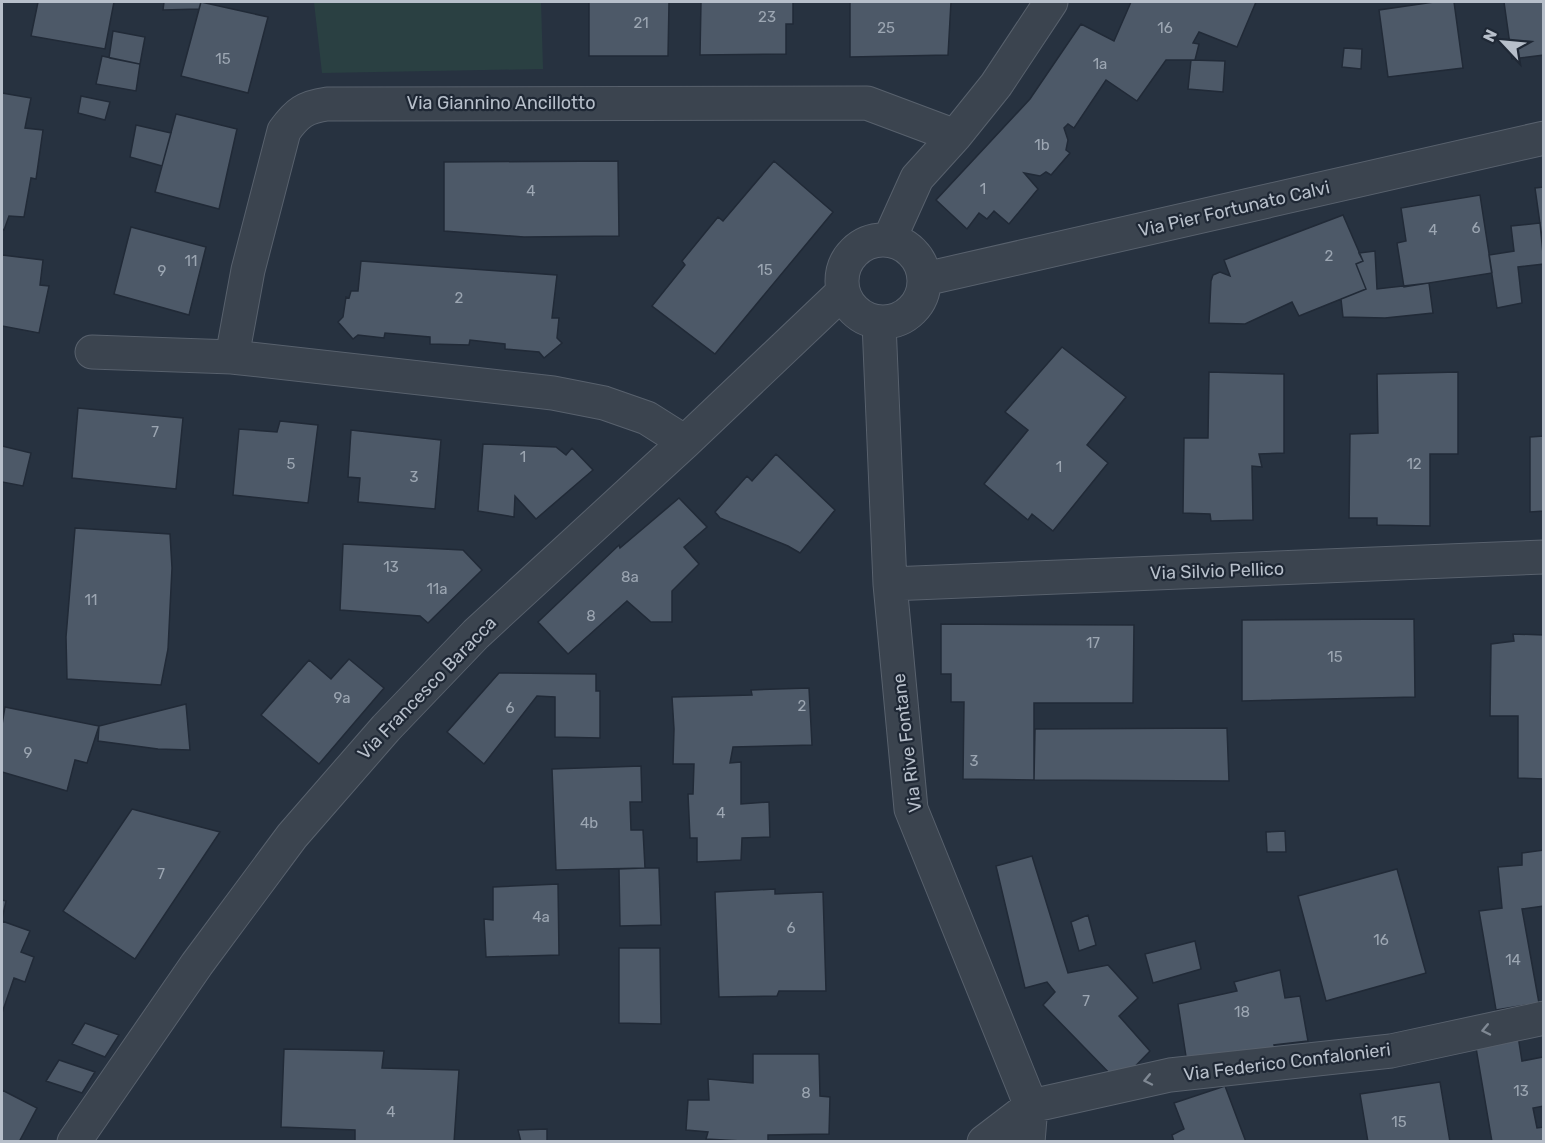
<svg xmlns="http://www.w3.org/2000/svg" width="1545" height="1143" font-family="Rubik,sans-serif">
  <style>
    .green { fill: #2a4042 }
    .building { fill: #4d5968; stroke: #212a37; stroke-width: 1.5 }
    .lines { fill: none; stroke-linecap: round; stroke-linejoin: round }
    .minor-casing { stroke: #58616d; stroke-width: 35 }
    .minor { stroke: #3b444f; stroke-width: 33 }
    .oneway { stroke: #7f8893 }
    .labels { text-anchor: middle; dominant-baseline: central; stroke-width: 4.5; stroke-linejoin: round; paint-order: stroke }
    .number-label { font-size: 15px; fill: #9ca6b2 }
    .street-label { font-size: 18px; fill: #b7bfca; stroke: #1f2835 }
  </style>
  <rect width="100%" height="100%" fill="#273240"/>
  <!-- green -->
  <path class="green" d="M314,2H541L543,69L322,73Z"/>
  <!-- building -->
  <path class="building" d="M38,2H114L105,49L31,36Z
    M164,2H201L199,9L163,10Z
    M201,2L268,17L248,93L181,76Z
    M589,2H669L668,56H589Z
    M701,2H793V24H786V54L700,55Z
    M850,2H951L948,55L850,57Z
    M1131,2H1256L1237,47L1199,32L1193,43L1199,44L1195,60H1166L1137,101L1106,80L1074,128L1068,124L1064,128L1068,140L1066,150L1070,153L1051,175L1046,172L1040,176L1024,173L1038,189L1009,224L994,211L987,219L979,213L967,229L936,200L1030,99L1081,24L1114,41Z
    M1434,2H1454L1463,68L1388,77L1379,10Z
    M1504,2H1544V55L1512,59Z
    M113,31L145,37L140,64L109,58Z
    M1344,48L1362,49L1361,69L1342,67Z
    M102,56L140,64L136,91L96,84Z
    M1191,60L1225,61L1223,92L1188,89Z
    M2,93L31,98L25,128L43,130L36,179L31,178L24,217L9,216L4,230L2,229Z
    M81,96L110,102L105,120L78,113Z
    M176,114L237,129L219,209L155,192Z
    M136,125L171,133L162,166L130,157Z
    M618,161L619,236L524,237L444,231V162Z
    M774,161L833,212L715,354L652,306L685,265L682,261L718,217L723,221Z
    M1544,187V252L1535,188Z
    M1480,195L1492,273L1404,287L1397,243L1406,241L1401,208Z
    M1343,215L1363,261L1356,264L1366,289L1299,316L1292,302L1245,324L1209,323L1211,281L1213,275L1220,272L1230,276L1224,260Z
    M1540,223L1544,264L1518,267L1522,303L1497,308L1489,255L1514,251L1511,226Z
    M131,227L206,247L189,315L114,294Z
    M1375,251L1377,289L1429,283L1433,313L1385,318L1343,317L1341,299L1366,289L1356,264L1363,261L1359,253Z
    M2,255L43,260L40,285L49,286L39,333L2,326Z
    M361,261L557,275L552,318H559L557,338L562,343L544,358L539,352L505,349V344L470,340L469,345L430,344V337L385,333L384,338L358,335L353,339L338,322L343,317L346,297L349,298L351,291H358Z
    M1062,347L1126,397L1087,445L1108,463L1053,531L1032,514L1028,520L984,484L1028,430L1005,412Z
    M1209,372L1284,374V453L1259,454L1262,467L1252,466L1253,520L1211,521L1210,514L1183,513L1184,438H1208Z
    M1458,372V454H1430V526L1377,525V518H1349L1350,434L1378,433L1377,374Z
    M78,408L183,418L176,489L72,478Z
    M280,421L318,425L308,503L233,495L239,429L277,432Z
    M351,430L441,440L435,509L358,502L360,478L348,477Z
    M1544,436V511L1530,512V437Z
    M483,444L556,447L566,455L572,448L593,470L536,519L515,496L514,517L478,511Z
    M2,446L31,453L23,486L2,482Z
    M776,454L835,510L800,553L788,546L720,518L715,512L747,476L752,481Z
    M679,498L707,527L684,547L699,564L672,591V622H651L627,601L568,654L538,622L619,545L620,548Z
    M75,528L170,534L172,568L168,649L161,685L67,679L66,637Z
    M343,544L463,550L482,570L428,623L420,616L340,610Z
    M1414,619L1415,697L1242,701V620Z
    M941,624L1134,625L1133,703H1034V780L963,779L964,702H951V674H941Z
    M1513,634L1544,635V779L1518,778V716H1490L1491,644L1514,641Z
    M349,659L384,688L319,764L261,715L309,660L331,679Z
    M499,673L596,674V691H600V738L555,737V697L537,696L484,764L447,732Z
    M809,688L812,745L733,747L730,763L741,762V804L769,802L770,837L742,838L741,860L697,862V838H690L688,794H693L694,764H673L674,729L672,697L752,695L751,690Z
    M186,704L190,750L158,749L98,741L99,726Z
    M5,707L99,726L87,763L75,760L67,791L2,772V725Z
    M1227,728L1229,781L1034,780L1035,729Z
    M641,766L642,802H630L631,830H643L645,868L556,870L552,769Z
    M132,809L220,832L135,959L63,911Z
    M1285,831L1286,852H1267L1266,832Z
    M1544,850V906L1522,909L1539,1003L1496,1010L1479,911L1502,908L1498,867L1522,865V853Z
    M1032,856L1068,973L1108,965L1138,998L1119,1016L1150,1051L1119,1083L1043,1005L1055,992L1047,982L1025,988L996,866Z
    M645,868H659L661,925L620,926L619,869Z
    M1397,869L1426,973L1326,1001L1298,896Z
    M558,884L559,955L486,957L484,919L493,920V887Z
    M775,889V894L823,892L826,991H779L777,996L719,997L715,892Z
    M2,900L6,901L2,919Z
    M1088,915L1096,945L1079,951L1071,922Z
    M2,921L30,931L21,952L34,957L25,982L14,978L2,1013Z
    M1195,941L1201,969L1153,983L1145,954Z
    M619,948H660L661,1024L619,1023Z
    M1280,970L1285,998L1300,996L1308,1041L1274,1045L1275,1048L1187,1063L1178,1004L1237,991L1234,982Z
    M85,1023L119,1035L105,1057L72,1044Z
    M1518,1036L1522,1061L1543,1057L1544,1106L1533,1108L1537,1128L1544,1127V1142H1492L1475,1042Z
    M284,1049L384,1051L382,1068L459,1070L454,1142H355V1130L281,1127Z
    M753,1054H819L820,1096L830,1097L829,1134L768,1135V1142H760L706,1139L708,1132L686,1130L688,1100H709L708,1079L753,1083Z
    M59,1060L95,1072L82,1093L46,1081Z
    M1440,1082L1450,1142H1368L1360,1094Z
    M1225,1086L1246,1142H1174L1172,1135L1184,1129L1174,1103Z
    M2,1090L37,1108L19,1142H2Z
    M547,1129V1142H521L518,1130Z"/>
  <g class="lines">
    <!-- minor casing -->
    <g class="minor-casing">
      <path id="minor" d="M842 281a41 41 0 1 1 82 0a41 41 0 1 1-82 0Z
        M889,240L917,178L955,136L996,85L1051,2
        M925,279L1544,138
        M879,323L890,584L911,809L1031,1106L1028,1142
        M92,352L232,357L248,270L284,131C297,113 305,107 327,104L867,103L955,136
        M232,357L553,393L604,403L647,418L685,442
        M890,584L1544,557
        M74,1142L197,964L292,836L386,728L476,634L685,442L843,292
        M984,1142L1031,1106L1170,1075L1391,1051L1544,1018"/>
    </g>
    <!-- minor -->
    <use href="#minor" class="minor"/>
  </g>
  <!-- one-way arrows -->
  <defs><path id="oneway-chevron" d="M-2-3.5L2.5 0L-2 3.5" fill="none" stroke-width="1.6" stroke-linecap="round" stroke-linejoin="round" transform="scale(1.5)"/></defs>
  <g class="oneway">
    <use href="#oneway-chevron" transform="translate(1486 1030) rotate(168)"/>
    <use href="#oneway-chevron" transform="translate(1148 1080) rotate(168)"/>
  </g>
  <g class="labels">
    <!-- number labels -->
    <g class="number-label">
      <text x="767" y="17">23</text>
      <text x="641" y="23">21</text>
      <text x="886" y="28">25</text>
      <text x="1165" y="28">16</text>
      <text x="223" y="59">15</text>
      <text x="1100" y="64">1a</text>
      <text x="1042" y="145">1b</text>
      <text x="983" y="189">1</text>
      <text x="531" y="191">4</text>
      <text x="1476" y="228">6</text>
      <text x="1433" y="230">4</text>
      <text x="1329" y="256">2</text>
      <text x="191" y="261">11</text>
      <text x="765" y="270">15</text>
      <text x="162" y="271">9</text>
      <text x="459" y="298">2</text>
      <text x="155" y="432">7</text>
      <text x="523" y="457">1</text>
      <text x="291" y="464">5</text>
      <text x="1414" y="464">12</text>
      <text x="1059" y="467">1</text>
      <text x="414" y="477">3</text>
      <text x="391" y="567">13</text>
      <text x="630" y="577">8a</text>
      <text x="437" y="589">11a</text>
      <text x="91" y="600">11</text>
      <text x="591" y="616">8</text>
      <text x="1093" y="643">17</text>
      <text x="1335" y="657">15</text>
      <text x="342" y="698">9a</text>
      <text x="802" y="706">2</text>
      <text x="510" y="708">6</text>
      <text x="28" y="753">9</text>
      <text x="974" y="761">3</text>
      <text x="721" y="813">4</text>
      <text x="589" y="823">4b</text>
      <text x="161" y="874">7</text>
      <text x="541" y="917">4a</text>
      <text x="791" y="928">6</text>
      <text x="1381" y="940">16</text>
      <text x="1513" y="960">14</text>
      <text x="1086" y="1001">7</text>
      <text x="1242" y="1012">18</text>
      <text x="1521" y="1091">13</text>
      <text x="806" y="1093">8</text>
      <text x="391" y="1112">4</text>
      <text x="1399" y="1122">15</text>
    </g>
    <!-- street labels -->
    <g class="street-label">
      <text x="501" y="103">Via Giannino Ancillotto</text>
      <text transform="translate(1234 209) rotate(-13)">Via Pier Fortunato Calvi</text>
      <text transform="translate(1217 571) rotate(-2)">Via Silvio Pellico</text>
      <text transform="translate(427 688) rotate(-46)">Via Francesco Baracca</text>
      <text transform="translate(907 743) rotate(-97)">Via Rive Fontane</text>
      <text transform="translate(1287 1062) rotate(-7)">Via Federico Confalonieri</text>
    </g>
  </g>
  <!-- border -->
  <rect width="1545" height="1143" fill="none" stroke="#b7bfca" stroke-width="6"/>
  <!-- north arrow -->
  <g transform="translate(1503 42) rotate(296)" stroke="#1f2835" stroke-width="4.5" paint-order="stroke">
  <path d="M0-4.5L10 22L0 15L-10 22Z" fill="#b7bfca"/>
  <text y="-9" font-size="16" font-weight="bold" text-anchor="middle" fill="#b7bfca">N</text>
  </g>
</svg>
